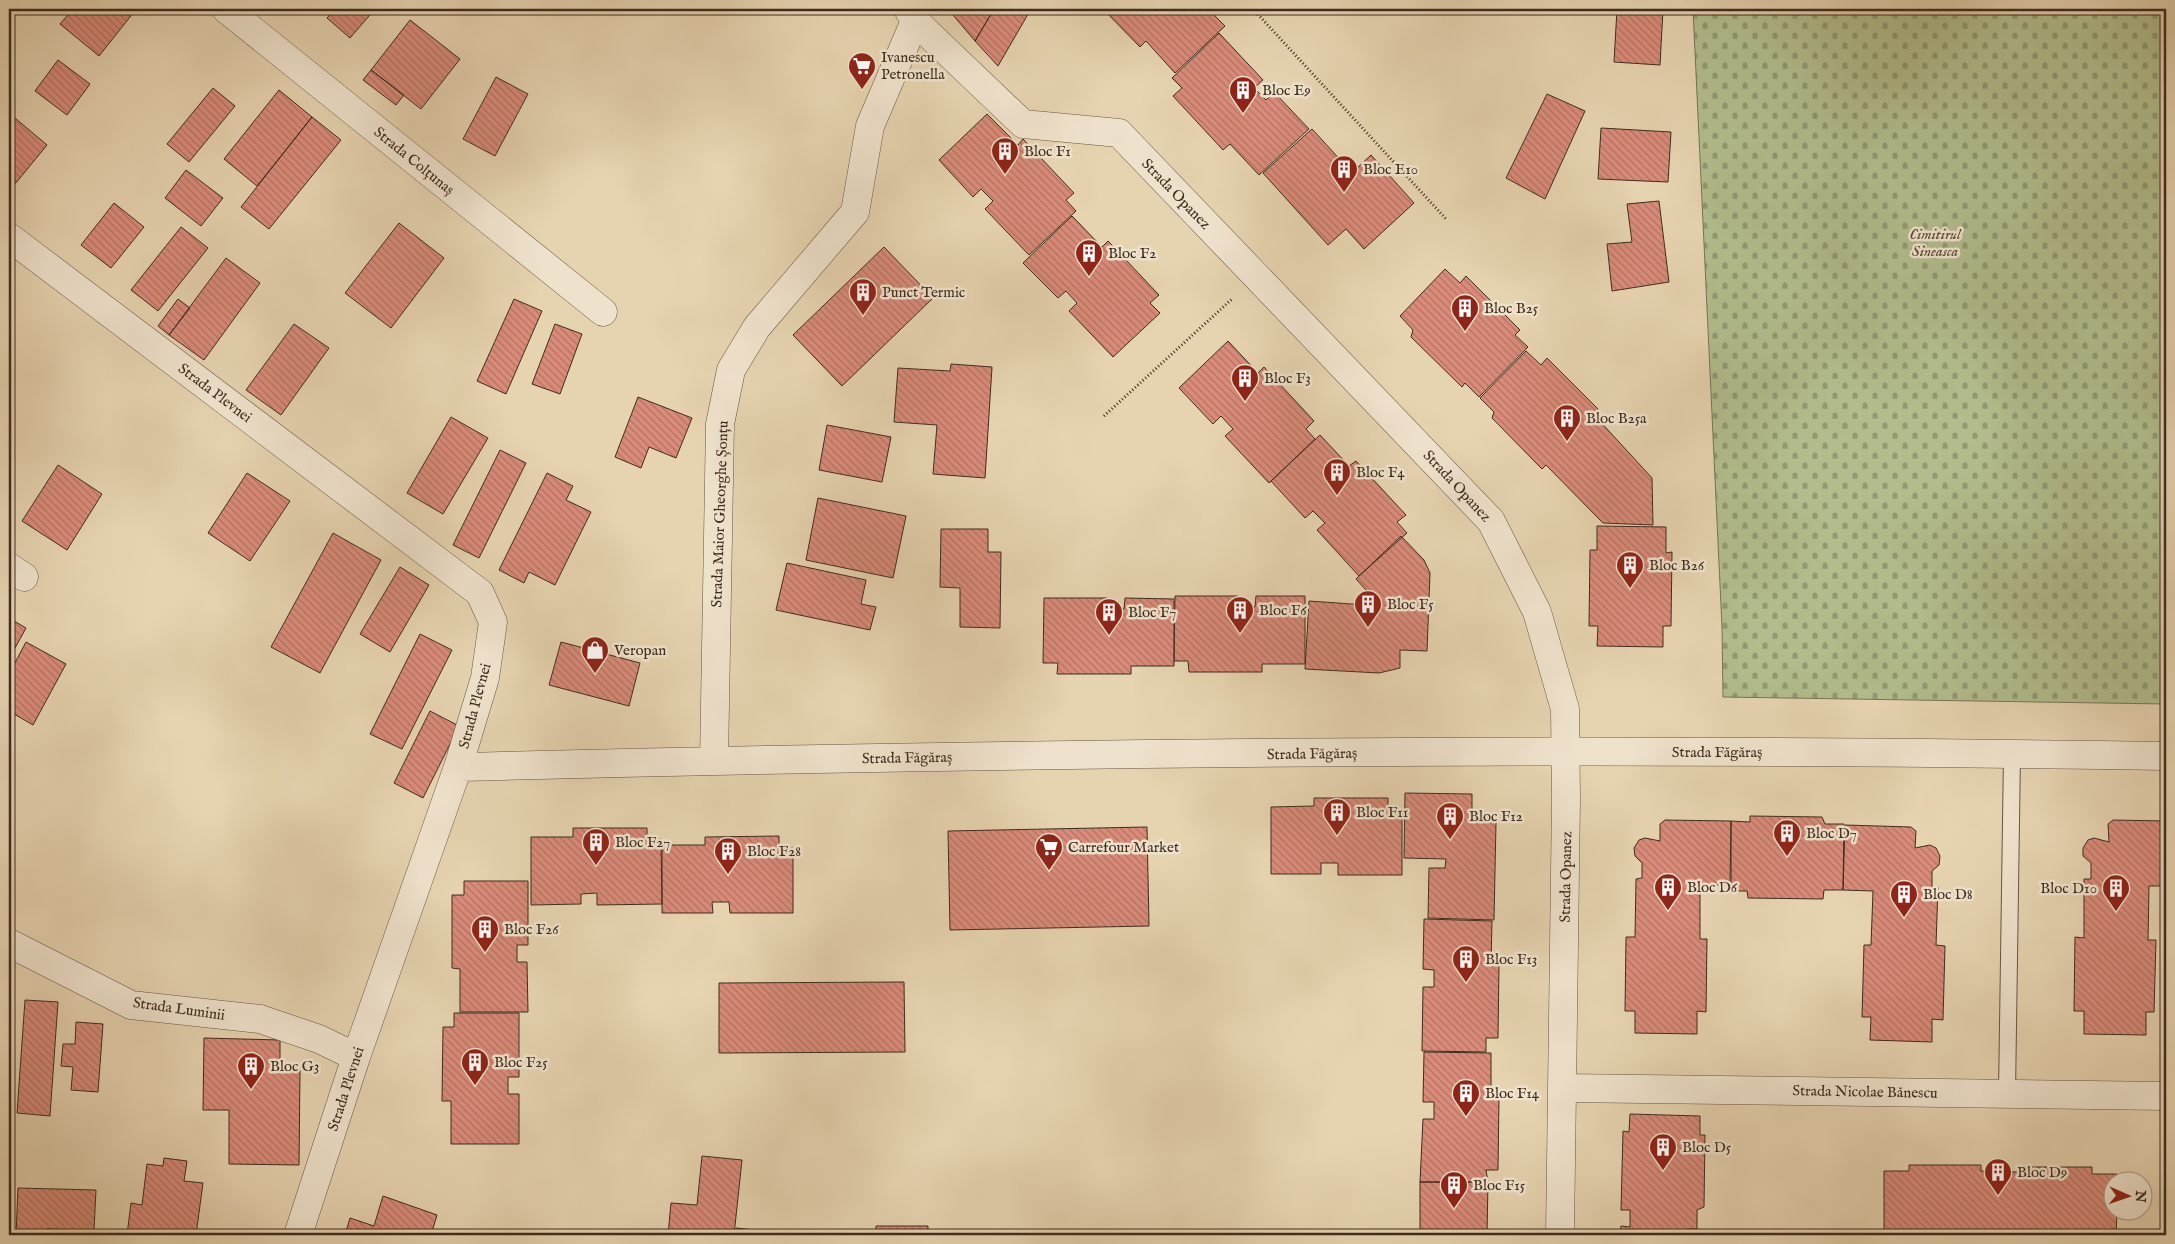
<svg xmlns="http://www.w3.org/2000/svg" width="2175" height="1244" font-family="'IM FELL English',serif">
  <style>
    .cemetery { fill: url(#cemetery-stones); stroke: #787456 }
    .building { fill: url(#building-back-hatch); stroke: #3e2c1f }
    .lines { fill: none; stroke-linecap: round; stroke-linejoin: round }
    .service-casing { stroke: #685643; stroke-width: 18 }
    .minor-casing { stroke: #685643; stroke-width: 29 }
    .path { stroke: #3e2c1f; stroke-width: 3; stroke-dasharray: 1 2.5; stroke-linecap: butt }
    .service { stroke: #efe2cc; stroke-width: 16 }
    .minor { stroke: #efe2cc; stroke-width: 28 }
    .labels { text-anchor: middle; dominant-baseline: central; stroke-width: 5; stroke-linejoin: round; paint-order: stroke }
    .poi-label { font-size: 15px; fill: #3e2c1f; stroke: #efe2cc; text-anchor: start }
    .street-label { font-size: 15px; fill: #3e2c1f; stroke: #efe2cc }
    .park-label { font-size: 15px; font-style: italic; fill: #554935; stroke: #efe2cc }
  </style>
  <defs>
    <pattern id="cemetery-stones" width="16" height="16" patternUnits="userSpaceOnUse" patternTransform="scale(1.25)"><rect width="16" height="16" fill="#b2bd8d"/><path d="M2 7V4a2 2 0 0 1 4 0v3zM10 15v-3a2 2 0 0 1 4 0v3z" fill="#929a73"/></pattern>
    <pattern id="building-back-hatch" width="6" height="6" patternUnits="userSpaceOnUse" patternTransform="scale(1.25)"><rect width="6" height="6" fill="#da8b7a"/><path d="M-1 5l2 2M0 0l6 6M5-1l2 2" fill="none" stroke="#b27263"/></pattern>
  </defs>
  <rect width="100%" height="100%" fill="#e6d3b0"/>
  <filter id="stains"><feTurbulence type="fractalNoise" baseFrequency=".004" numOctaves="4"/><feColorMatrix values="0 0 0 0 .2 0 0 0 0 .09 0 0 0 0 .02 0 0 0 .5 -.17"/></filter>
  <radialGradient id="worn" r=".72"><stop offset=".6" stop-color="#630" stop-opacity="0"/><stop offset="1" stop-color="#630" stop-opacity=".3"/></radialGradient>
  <!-- cemetery -->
  <path class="cemetery" d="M1693,9H2166V704L1723,697L1722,627Z"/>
  <!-- building -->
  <path class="building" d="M73,9H130L134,12L99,56L60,24Z
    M335,9H375L350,38L327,18Z
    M957,9H994L975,41L953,15Z
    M994,9H1031L998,66L975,41Z
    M1103,9H1208L1225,26L1175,73L1146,41L1140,47Z
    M1617,9H1663L1660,65L1614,62Z
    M410,20L460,59L421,109L371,70Z
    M1219,33L1263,80L1254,88L1266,100L1274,92L1309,129L1259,175L1230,144L1223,150L1173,96L1182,88L1172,78Z
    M58,60L90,84L67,115L35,91Z
    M371,70L404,95L396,105L363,80Z
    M496,77L528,94L495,156L463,139Z
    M213,88L235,106L189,162L167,144Z
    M279,90L312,117L257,186L224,159Z
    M1547,94L1585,111L1545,199L1506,178Z
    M9,113L47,145L15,184L9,179Z
    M987,114L1018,145L1023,139L1074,193L1066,200L1076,211L1029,255L985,209L993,201L981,189L973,197L939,160Z
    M312,117L341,140L269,229L241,207Z
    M1601,128L1671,132L1668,182L1598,179Z
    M1312,129L1345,165L1334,176L1340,184L1371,155L1414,203L1364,249L1346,229L1328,245L1263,173Z
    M186,170L223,198L201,226L165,198Z
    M1659,201L1669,282L1612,291L1607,244L1632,242L1627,204Z
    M114,203L144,227L111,268L81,245Z
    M1072,216L1102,247L1108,241L1159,295L1150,303L1160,313L1113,357L1069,311L1077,303L1066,291L1058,298L1023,263Z
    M399,223L444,258L391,328L345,293Z
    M181,227L208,248L158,311L131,290Z
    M884,247L933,298L842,386L793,335Z
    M226,258L260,283L204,360L169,335Z
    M1445,269L1460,283L1466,276L1520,330L1515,335L1528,347L1479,397L1465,383L1462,387L1411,337L1413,330L1400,316Z
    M178,299L190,308L169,335L158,326Z
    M514,299L542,311L506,394L477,381Z
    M294,324L329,348L281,415L246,390Z
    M555,324L582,334L560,394L532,384Z
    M1228,341L1258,373L1264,367L1314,421L1306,429L1315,439L1269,483L1225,436L1233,429L1221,416L1213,424L1179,388Z
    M1526,351L1541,365L1547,358L1601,412L1596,417L1652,478L1653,525L1603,523L1546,465L1542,469L1492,418L1494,412L1480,398Z
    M951,364L992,367L985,478L933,474L937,425L894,422L898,368L950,371Z
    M638,397L692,418L676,458L649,447L641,468L615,457Z
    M451,417L488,438L443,514L407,493Z
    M827,425L891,437L882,482L819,470Z
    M1320,435L1349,466L1356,461L1406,515L1397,522L1407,533L1359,576L1317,530L1325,523L1313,511L1305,518L1271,481Z
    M500,450L526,463L479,558L453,545Z
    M58,465L102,494L67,550L22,521Z
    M247,473L290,501L250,561L208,533Z
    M547,473L573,486L566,500L591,512L555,585L529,572L524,583L499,570Z
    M818,498L906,516L893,578L806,560Z
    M1597,526L1666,527V553L1672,552L1671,626H1663V647L1597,646L1598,626H1589L1590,550H1597Z
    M941,529H988V552H1001L1000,628L960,627V588L940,587Z
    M333,533L381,560L320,673L271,647Z
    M1401,536L1424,560L1430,573L1427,651L1400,650V668L1379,673L1305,669L1309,601L1366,605L1367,591L1356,579Z
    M787,563L866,580L861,604L876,607L870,630L776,610Z
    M400,567L429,585L390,652L360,634Z
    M1175,596H1238L1239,607H1255L1256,596H1305V664H1262V672H1189L1188,661H1174Z
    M1044,598H1107L1108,610L1124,609L1125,598L1174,599V666H1131V674H1057L1058,663H1043Z
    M9,618L26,628L9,659Z
    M420,634L452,650L402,749L370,734Z
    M26,642L66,664L33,725L9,711V674Z
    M561,642L640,663L629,706L549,685Z
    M430,711L459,726L423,798L394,783Z
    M1405,793L1472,794V822H1496L1494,920L1428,918L1429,868H1445L1446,859L1404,858Z
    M1314,798H1388V810H1402V875H1338V863H1321V874H1271V807L1314,806Z
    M1750,816L1822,817L1825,824H1844L1843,890H1824L1823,899L1748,898L1747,891H1731V821L1750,822Z
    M1665,820L1731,821L1730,885H1700V939H1707L1706,1012L1697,1011V1034L1635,1033V1011H1625L1626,937H1635L1636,879L1642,878V863L1635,856L1634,848L1639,840L1645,838L1660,841V824Z
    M2113,820L2166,821V886H2149L2148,940H2156L2154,1012H2146V1035L2084,1034V1011H2074L2075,937L2084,938V879H2091V863L2083,856V848L2088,840L2094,838L2109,842L2108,824Z
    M1845,825L1911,827L1916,831L1915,848L1930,845L1936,848L1940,856L1939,865L1932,871V887H1938L1936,945L1945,946L1943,1020L1932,1019V1042L1870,1040L1871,1017H1862L1864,945H1871L1873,891L1843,890Z
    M1147,827L1149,926L950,930L948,831Z
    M573,828H647V840L661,839L662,904L597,905V893L581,894V904L531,905V837H573Z
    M779,836V848H793V913H730L729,902H712L713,913H662V845H705V837Z
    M464,881H528V945H517V962H527L528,1012H460V969L452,968V895H464Z
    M1424,919L1492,921L1491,964H1499L1498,1038H1486V1052L1422,1051L1423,987H1434V970L1423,969Z
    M904,982L905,1052L719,1053V983Z
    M25,1000L58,1002L50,1116L17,1113Z
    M454,1013H519V1077H508V1094H519V1144H451V1101H442L443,1027H454Z
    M76,1022L103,1024L98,1092L71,1090L73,1067L61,1066L63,1044H75Z
    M204,1038L280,1040V1070H300L299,1165L229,1164V1110H203Z
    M1424,1052L1491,1053V1096H1499L1498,1170H1486L1488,1182H1420L1423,1119H1434V1102H1423Z
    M1630,1114L1700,1116V1135H1705L1704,1207L1697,1210V1229H1687V1235H1620L1621,1226L1630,1227V1210H1621L1623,1131L1629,1132Z
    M702,1156L742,1160L734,1235H668L671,1203L697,1205Z
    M164,1158L187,1161L184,1181L203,1183L196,1235H127L131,1203L142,1205L147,1164L163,1166Z
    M1909,1165H1981V1171L2019,1172V1167H2092V1174H2117V1182H2112V1212H2117L2116,1235H1884V1171H1909Z
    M1420,1182H1488L1487,1235H1420Z
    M18,1188L96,1190L94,1230L46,1229V1235H16Z
    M383,1196L437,1215L431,1235H345L350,1218L374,1226Z
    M876,1226H928V1235H876Z
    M736,1228L786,1233V1235H736Z
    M2141,1231H2166V1235H2141Z"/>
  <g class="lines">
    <!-- service casing -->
    <g class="service-casing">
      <path id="service" d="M2007,1094L2012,754"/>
    </g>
    <!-- minor casing -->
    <g class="minor-casing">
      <path id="minor" d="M226,9L603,312
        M908,9L915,21L1023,124L1119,133L1491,521L1537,612L1565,709L1566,799L1560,1235
        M9,237L480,593L493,622L485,678L458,767L356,1057L298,1235
        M9,567L24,577
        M714,761L720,424L731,370L757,327L855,212L870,126L915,21
        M458,767C1027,752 1597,747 2166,756
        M9,943L131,1005L260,1019L319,1039L356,1057
        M1564,1088L2166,1096"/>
    </g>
    <!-- path -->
    <path class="path" d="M1253,9L1447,220
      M1104,416L1232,299"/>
    <!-- service -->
    <use href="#service" class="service"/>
    <!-- minor -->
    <use href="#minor" class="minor"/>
  </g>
  <!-- icons -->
  <defs>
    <g id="supermarket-pin" transform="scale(1.4375)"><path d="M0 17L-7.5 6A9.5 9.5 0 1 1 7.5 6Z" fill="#8f2418" stroke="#efe2cc"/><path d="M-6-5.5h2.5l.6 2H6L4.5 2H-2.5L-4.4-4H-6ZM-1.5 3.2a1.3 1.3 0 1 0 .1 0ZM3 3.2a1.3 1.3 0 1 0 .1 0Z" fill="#fff"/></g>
    <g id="building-pin" transform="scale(1.4375)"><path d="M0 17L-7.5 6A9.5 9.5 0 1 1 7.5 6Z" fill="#8f2418" stroke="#efe2cc"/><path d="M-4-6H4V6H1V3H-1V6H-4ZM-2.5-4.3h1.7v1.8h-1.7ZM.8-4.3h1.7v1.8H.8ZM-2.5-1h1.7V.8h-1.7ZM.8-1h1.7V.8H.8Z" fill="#fff"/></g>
    <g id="shop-pin" transform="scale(1.4375)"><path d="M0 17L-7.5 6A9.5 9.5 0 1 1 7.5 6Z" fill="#8f2418" stroke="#efe2cc"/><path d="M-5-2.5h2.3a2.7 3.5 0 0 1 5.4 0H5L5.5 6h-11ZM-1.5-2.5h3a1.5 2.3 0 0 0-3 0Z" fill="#fff"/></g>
  </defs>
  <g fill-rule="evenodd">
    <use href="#supermarket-pin" x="862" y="66"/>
    <use href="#building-pin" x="1243" y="90"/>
    <use href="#building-pin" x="1005" y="151"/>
    <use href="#building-pin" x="1344" y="169"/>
    <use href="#building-pin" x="1089" y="253"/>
    <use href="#building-pin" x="863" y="292"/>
    <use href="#building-pin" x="1465" y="308"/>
    <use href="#building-pin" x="1245" y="378"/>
    <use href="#building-pin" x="1567" y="418"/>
    <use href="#building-pin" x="1337" y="472"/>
    <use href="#building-pin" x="1630" y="565"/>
    <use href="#building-pin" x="1368" y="604"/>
    <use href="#building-pin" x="1240" y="610"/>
    <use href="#building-pin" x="1109" y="612"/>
    <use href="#shop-pin" x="595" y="650"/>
    <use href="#building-pin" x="1337" y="812"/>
    <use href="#building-pin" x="1450" y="816"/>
    <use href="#building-pin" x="1787" y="833"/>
    <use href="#building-pin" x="596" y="842"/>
    <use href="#supermarket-pin" x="1049" y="847"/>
    <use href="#building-pin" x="728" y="851"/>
    <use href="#building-pin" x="1668" y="887"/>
    <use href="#building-pin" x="2116" y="888"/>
    <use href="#building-pin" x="1904" y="894"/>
    <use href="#building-pin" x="485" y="929"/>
    <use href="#building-pin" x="1466" y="959"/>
    <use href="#building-pin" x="475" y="1062"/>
    <use href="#building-pin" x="251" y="1066"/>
    <use href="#building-pin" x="1466" y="1093"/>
    <use href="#building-pin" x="1663" y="1147"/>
    <use href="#building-pin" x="1998" y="1172"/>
    <use href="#building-pin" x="1454" y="1185"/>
  </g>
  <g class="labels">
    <!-- poi labels -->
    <g class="poi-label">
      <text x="881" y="57">Ivanescu<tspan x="881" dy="17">Petronella</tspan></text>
      <text x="1262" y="90">Bloc E9</text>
      <text x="1024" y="151">Bloc F1</text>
      <text x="1363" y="169">Bloc E10</text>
      <text x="1108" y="253">Bloc F2</text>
      <text x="882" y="292">Punct Termic</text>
      <text x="1484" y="308">Bloc B25</text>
      <text x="1264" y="378">Bloc F3</text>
      <text x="1586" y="418">Bloc B25a</text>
      <text x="1356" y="472">Bloc F4</text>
      <text x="1649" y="565">Bloc B26</text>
      <text x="1387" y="604">Bloc F5</text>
      <text x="1259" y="610">Bloc F6</text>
      <text x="1128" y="612">Bloc F7</text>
      <text x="614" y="650">Veropan</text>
      <text x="1356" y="812">Bloc F11</text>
      <text x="1469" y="816">Bloc F12</text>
      <text x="1806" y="833">Bloc D7</text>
      <text x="615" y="842">Bloc F27</text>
      <text x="1068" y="847">Carrefour Market</text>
      <text x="747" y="851">Bloc F28</text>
      <text x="1687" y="887">Bloc D6</text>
      <text x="2097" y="888" text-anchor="end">Bloc D10</text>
      <text x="1923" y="894">Bloc D8</text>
      <text x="504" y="929">Bloc F26</text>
      <text x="1485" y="959">Bloc F13</text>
      <text x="494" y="1062">Bloc F25</text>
      <text x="270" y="1066">Bloc G3</text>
      <text x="1485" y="1093">Bloc F14</text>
      <text x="1682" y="1147">Bloc D5</text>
      <text x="2017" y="1172">Bloc D9</text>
      <text x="1473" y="1185">Bloc F15</text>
    </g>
    <!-- street labels -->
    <g class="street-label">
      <text transform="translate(414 161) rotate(39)">Strada Colțunaș</text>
      <text transform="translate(1176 194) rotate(46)">Strada Opanez</text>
      <text transform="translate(215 393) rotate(37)">Strada Plevnei</text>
      <text transform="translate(1457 486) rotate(47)">Strada Opanez</text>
      <text transform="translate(720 514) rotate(-88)">Strada Maior Gheorghe Șonțu</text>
      <text transform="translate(475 706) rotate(-75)">Strada Plevnei</text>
      <text x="1717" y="752">Strada Făgăraș</text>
      <text transform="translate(1312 754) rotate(-1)">Strada Făgăraș</text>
      <text transform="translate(907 758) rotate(-1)">Strada Făgăraș</text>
      <text transform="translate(1566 877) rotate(-89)">Strada Opanez</text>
      <text transform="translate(179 1009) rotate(8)">Strada Luminii</text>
      <text transform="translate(346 1089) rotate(-72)">Strada Plevnei</text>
      <text transform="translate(1865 1092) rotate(1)">Strada Nicolae Bănescu</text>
    </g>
    <!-- park labels -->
    <g class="park-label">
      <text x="1935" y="234">Cimitirul<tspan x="1935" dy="17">Sineasca</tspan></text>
    </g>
  </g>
  <!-- margin -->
  <rect width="2175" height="1244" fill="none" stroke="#e6d3b0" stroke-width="30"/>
  <rect x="10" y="10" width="2155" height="1224" fill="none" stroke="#3e2c1f" stroke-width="2.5"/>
  <rect x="15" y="15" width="2145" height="1214" fill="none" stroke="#3e2c1f"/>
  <!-- north arrow -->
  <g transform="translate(2128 1196) rotate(92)"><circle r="24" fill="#efe2cc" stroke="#a89987"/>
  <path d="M0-4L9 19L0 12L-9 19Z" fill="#8f2418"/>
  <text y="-8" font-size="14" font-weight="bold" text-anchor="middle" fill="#3e2c1f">N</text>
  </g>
  <rect width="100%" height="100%" filter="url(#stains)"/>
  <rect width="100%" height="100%" fill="url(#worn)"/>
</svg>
